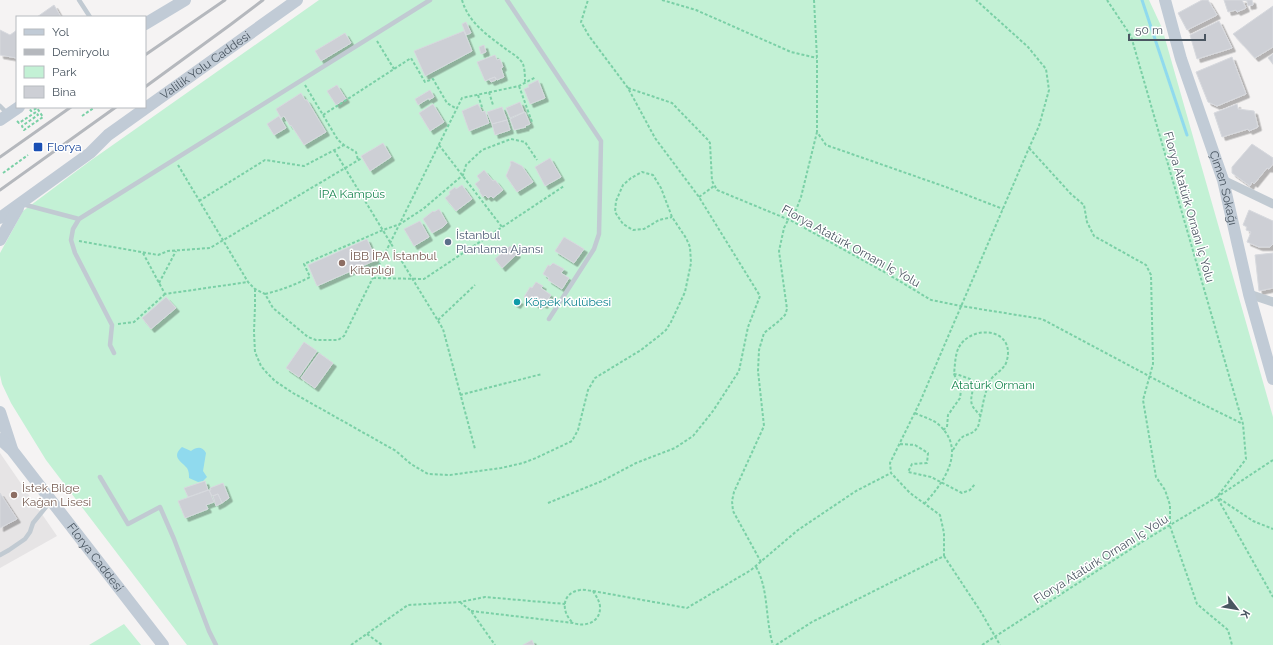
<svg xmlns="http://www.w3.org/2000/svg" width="1273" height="645" font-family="Raleway,sans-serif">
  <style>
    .education { fill: #e6e4e5 }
    .green { fill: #c3f1d5 }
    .water { fill: #90daee }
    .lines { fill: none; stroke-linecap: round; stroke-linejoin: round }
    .stream { stroke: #90daee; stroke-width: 3 }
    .building { fill: #cdcfd5; stroke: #d7d9de; filter: url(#shadow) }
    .path { stroke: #7ad0a6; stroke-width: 2; stroke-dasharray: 3 2; stroke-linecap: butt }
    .lane { stroke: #c1cad2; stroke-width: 4.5 }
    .street { stroke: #c1cad2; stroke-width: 9 }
    .secondary { stroke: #c1cbd6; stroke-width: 12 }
    .rail { stroke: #b5b8bd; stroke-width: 3 }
    .transit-dot { fill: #1a4fb4; stroke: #fff; stroke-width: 1.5 }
    .service-dot { fill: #5c6f8a; stroke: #fff; stroke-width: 1.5 }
    .education-dot { fill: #8d6e63; stroke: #fff; stroke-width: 1.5 }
    .culture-dot { fill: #0f9aa8; stroke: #fff; stroke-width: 1.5 }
    .labels { text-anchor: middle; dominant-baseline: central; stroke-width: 3; stroke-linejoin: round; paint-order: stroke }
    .street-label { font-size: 12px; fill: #4a5661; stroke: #fff }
    .transit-label { font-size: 12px; fill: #164399; stroke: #fff; text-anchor: start }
    .park-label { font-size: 12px; fill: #17864f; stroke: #fff }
    .service-label { font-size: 12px; fill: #4e5e75; stroke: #fff; text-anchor: start }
    .education-label { font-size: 12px; fill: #785e54; stroke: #fff; text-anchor: start }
    .culture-label { font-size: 12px; fill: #0d838f; stroke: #fff; text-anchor: start }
  </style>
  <defs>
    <filter id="shadow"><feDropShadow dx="3.5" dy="3.5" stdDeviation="0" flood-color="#0004"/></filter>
  </defs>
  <rect width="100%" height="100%" fill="#f5f3f3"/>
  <!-- education -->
  <path class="education" d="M0,453L57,536L0,568Z"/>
  <!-- green -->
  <path class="green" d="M319,0H1149L1162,28L1273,417V645H187L46,460L11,403L2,384L0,375V253L23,211L90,161Z
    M124,624L141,645H89Z"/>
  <!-- water -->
  <path class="water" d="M182,447L191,451C197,447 202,446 206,453L203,471L207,477L203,481L198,482L189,478C189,475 189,471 187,468C181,461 171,457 182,447Z"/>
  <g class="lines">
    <!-- stream -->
    <path class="stream" d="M1142,0L1187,135"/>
  </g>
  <!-- building -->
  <path class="building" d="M1202,0H1208L1217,15L1187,30L1178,13Z
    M1224,0H1252L1253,5L1248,6L1247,1L1242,0L1246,8L1237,12L1236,10L1228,12Z
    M54,5L61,17H37Z
    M1273,6V47L1255,58L1233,34Z
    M1219,21L1232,48L1197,59L1190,35Z
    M466,22L471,33L466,35L462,24Z
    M0,30L10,35L17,30V58L0,55Z
    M464,31L472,51L425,76L414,51Z
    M345,33L351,43L321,61L315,51Z
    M484,45L486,52L481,54L479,47Z
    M1273,54V64L1268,58Z
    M495,55L497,60L500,59L503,67L501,68L504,77L497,80L495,77L485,81L477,62Z
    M1232,57L1246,94L1217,106L1208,102L1196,72Z
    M495,77L496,80L491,82L489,79Z
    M538,80L545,98L530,104L524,89L529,87L528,85Z
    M337,85L346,99L336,105L327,91Z
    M430,90L434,97L429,100V98L418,105L415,99Z
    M301,93L305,100H307L326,132L304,145L291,125L290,126L284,116L281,118L276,109Z
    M520,102L524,112L510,118L506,108Z
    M433,104L444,122L430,131L419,113Z
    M478,104L482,112L485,111L489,123L469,131L462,111Z
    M1237,104L1238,109L1254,111L1258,127L1249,131L1248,129L1222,137L1214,113Z
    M502,107L507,120L492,124L487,112Z
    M525,112L530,124L525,126L526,127L514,130L510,119Z
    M279,116L286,128L274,135L267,124Z
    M507,120L510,130L495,135L492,124Z
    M383,143L391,157L370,171L361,156Z
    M1252,144L1273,158V164L1269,169L1267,168L1254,184L1252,182L1250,186L1232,173V167Z
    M550,158L561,177L545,186L535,167Z
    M512,161L522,166L533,182L517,192L506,176L511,164L510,162Z
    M484,170L493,181L495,180L503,190L493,198L491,196L488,198L485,195L483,197L479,191L480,190L475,184L480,180L477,176Z
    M462,185L472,199L456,211L445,198L450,194L449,192L455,187L456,189Z
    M439,209L447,223L443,227L432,233L423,219L433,211L434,212Z
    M1249,210L1273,221V244L1270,247H1259L1247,242L1251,232L1246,230L1247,227L1243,225Z
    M420,221L429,237L414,246L404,229Z
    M564,237L584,249L574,263L555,251Z
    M367,239L376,260L317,286L308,265Z
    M510,246L517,254L502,268L495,259Z
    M1273,253V288L1259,291L1255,255Z
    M553,263L564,269L561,273L569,278L562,289L548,280L549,278L543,274L548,265L550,266Z
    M536,282L543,286L541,288L551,295L544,305L540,303L538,306L524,297L530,287L532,288Z
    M166,297L176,308L151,329L142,318Z
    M516,299L520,301L517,305L513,303Z
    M304,342L317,351L299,377L286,368Z
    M319,353L333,363L315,388L301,378Z
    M205,481L208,490L188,497L184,488Z
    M223,483L229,498L222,503L218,494L212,496L209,490H211L210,488Z
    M209,490L214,502L206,505L208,509L185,518L178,501Z
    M0,493L17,519L0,528Z
    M218,494L222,503L216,506L213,496Z
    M532,640L534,645H523Z"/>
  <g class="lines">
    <!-- path -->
    <path class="path" d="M462,0C469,24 489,36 507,50C513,54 520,58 523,64C525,70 525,77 525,83
      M662,0L696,10L791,52L817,58
      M814,0L817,58V132L826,145L946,187L1003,209
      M377,41L394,69
      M305,85L338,140L344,145L356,152L358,160
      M519,86L532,122
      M628,88L672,103L708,140L710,143L712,181L717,190L792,221L886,273L931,300L961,306L1042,319L1194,400L1243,424
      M489,92L493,105
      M478,95L482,107
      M323,115L411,58L425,82L433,79L447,103L457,109
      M82,116L95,107
      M17,121L19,123L36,112L38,115L22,126L24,130L43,117L37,108L31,111L29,108
      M439,145L502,227
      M1029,148L1071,194L1084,205L1087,222L1094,236L1146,265L1151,275L1153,364L1143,400L1156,477L1165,490L1170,505V526L1197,604L1228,630L1232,645
      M334,150L443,329L475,449
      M178,165L248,282L255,289L265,294L273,308L308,337L316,340H338L344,336L462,98L519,86L536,77
      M3,173L28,155
      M699,197L714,186
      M199,201L265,160L304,166L344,145
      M792,221L801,197L817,132
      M79,241L158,255L168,251L210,248L362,158
      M143,253L165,294L248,282
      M373,278L424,279L564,186
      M159,283L176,251
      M255,289V306L254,332L255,352L261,366L267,373L275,381L293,393L396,451L411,464L428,474L450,475L501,468L523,463L536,458L572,441L578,430L588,390L595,378L641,350L659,336L666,330L671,322L685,292L691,263L690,247L686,238L672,217L661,188L653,175L642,172L631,178L623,185L616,201L615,212L623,224L633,230L644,229L659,220L672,217
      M265,294C281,290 295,285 310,277L304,264L383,230L400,224L423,209L463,175L466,165L482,150L511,139L525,142L537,160
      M438,320L475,285
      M118,324L134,322L165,294
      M460,395L542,374
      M915,413C923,417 932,419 938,424C967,449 945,481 925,503
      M943,430L947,427L948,415L960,398L961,390L954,374
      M900,444L915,445L928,453L927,463L912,464L908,472L931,477L962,493L970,490L975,484
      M953,450C956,445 959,439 964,436C969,434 974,433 977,428C980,424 979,419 981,414C983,403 985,392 990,381C994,373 1005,370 1007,360C1015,328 972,324 959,347C955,354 955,366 954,374L959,375L970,379C976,392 969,395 972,405C974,409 977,412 980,415
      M1273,460L1217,497L1253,521L1273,529
      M1218,499L1273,597
      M548,503L602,481L636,463L675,448L693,436L713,411L739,371L748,327L760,296L699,197L655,138L628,88L589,36L581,22L588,0
      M944,556L981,612L1000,645
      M761,562L733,511L732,501L734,492L764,426L758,371L759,350L764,333L779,321L785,315L787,309L779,251L784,228L788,220
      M756,567C769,589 765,620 773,645
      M593,591L687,608L751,570L798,530L856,491L891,473
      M460,602L471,611L495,645
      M471,611L573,623C585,627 601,623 600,606C599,600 596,596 593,591C589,591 584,589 580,590C561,593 561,612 573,623
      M367,634L382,645
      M351,645L408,605L460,602L485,597L565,604
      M776,645L812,622L944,556V533L940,515L910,493L891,473L890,463L920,402L1029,148L1039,126L1049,90L1046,69L1028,47L976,0
      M982,645L1145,540L1217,497L1246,459L1243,424L1131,36L1107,0"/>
    <!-- lane -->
    <path class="lane" d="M79,0L90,17
      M507,0L601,141L599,234L594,249L549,319
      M0,106L7,113
      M22,204L79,219
      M114,353L110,345L112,325L75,253L71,240L73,229L79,219L430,0
      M100,477L128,524L160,507L174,539L209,631L216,645
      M0,555L9,550L25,539L30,532L33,523L50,502"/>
    <!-- street -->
    <path class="street" d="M1223,180L1273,204
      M1249,294L1273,302"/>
    <!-- secondary -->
    <g class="secondary">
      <path id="s1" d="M1165,0L1181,59L1223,180L1249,294L1273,379"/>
      <path d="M145,24L185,0"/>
      <path d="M0,120L19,107"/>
      <path id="s2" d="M0,218L90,153L108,135L297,0"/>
      <path d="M0,240L18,208"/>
      <path d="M0,412L12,449"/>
      <path id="s3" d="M0,439L12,450L163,645"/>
    </g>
    <!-- rail -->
    <path class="rail" d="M145,55L225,0
      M145,87L230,25L263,0
      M0,157L71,107
      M0,190L116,107"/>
  </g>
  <!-- markers -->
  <rect class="transit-dot" x="33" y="142" width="10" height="10" rx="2"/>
  <circle class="service-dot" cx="448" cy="242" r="4"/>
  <g class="education-dot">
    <circle cx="342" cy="263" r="4"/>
    <circle cx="14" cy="495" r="4"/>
  </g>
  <circle class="culture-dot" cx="517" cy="302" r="4"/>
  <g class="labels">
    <!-- street labels -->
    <g class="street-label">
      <text stroke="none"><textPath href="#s2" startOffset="256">Valilik Yolu Caddesi</textPath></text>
      <text stroke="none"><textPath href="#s1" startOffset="197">Çimen Sokağı</textPath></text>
      <text transform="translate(1189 207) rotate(74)">Florya Atatürk Ornanı İç Yolu</text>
      <text transform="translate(851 246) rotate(29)">Florya Atatürk Ornanı İç Yolu</text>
      <text stroke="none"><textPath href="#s3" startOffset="152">Florya Caddesi</textPath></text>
      <text transform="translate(1101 559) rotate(-32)">Florya Atatürk Ornanı İç Yolu</text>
    </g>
    <!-- transit labels -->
    <g class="transit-label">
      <text x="47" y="147">Florya</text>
    </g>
    <!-- park labels -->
    <g class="park-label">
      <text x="352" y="194">İPA Kampüs</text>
      <text x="993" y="385">Atatürk Ormanı</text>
    </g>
    <!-- service labels -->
    <g class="service-label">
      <text x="456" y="235">İstanbul<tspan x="456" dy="14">Planlama Ajansı</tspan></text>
    </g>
    <!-- education labels -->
    <g class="education-label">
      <text x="350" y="256">İBB İPA İstanbul<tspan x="350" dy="14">Kitaplığı</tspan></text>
      <text x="22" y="488">İstek Bilge<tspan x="22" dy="14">Kağan Lisesi</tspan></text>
    </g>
    <!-- culture labels -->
    <g class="culture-label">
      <text x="525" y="302">Köpek Kulübesi</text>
    </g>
  </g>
  <!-- legend -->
  <rect x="16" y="16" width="130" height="92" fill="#ffffff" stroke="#b7bbc0"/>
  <rect x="24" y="29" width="20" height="6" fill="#c1cbd6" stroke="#b7bbc0"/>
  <text x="52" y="36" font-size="12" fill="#4a5661">Yol</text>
  <rect x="24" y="49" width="20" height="6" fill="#b5b8bd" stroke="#b7bbc0"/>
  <text x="52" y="56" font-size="12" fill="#4a5661">Demiryolu</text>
  <rect x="24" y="66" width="20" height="12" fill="#c3f1d5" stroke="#b7bbc0"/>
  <text x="52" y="76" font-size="12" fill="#4a5661">Park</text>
  <rect x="24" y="86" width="20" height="12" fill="#cdcfd5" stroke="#b7bbc0"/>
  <text x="52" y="96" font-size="12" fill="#4a5661">Bina</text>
  <!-- north arrow -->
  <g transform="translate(1237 609) rotate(121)" stroke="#ffffff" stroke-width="3" paint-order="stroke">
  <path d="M0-3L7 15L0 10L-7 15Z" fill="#4a5661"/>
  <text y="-6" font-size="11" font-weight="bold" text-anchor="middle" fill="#4a5661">K</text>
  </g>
  <!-- scale -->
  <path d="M1129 34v6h76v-6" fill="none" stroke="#4a5661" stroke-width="2"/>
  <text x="1135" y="34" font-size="12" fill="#4a5661" stroke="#ffffff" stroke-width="3" paint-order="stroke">50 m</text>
</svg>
